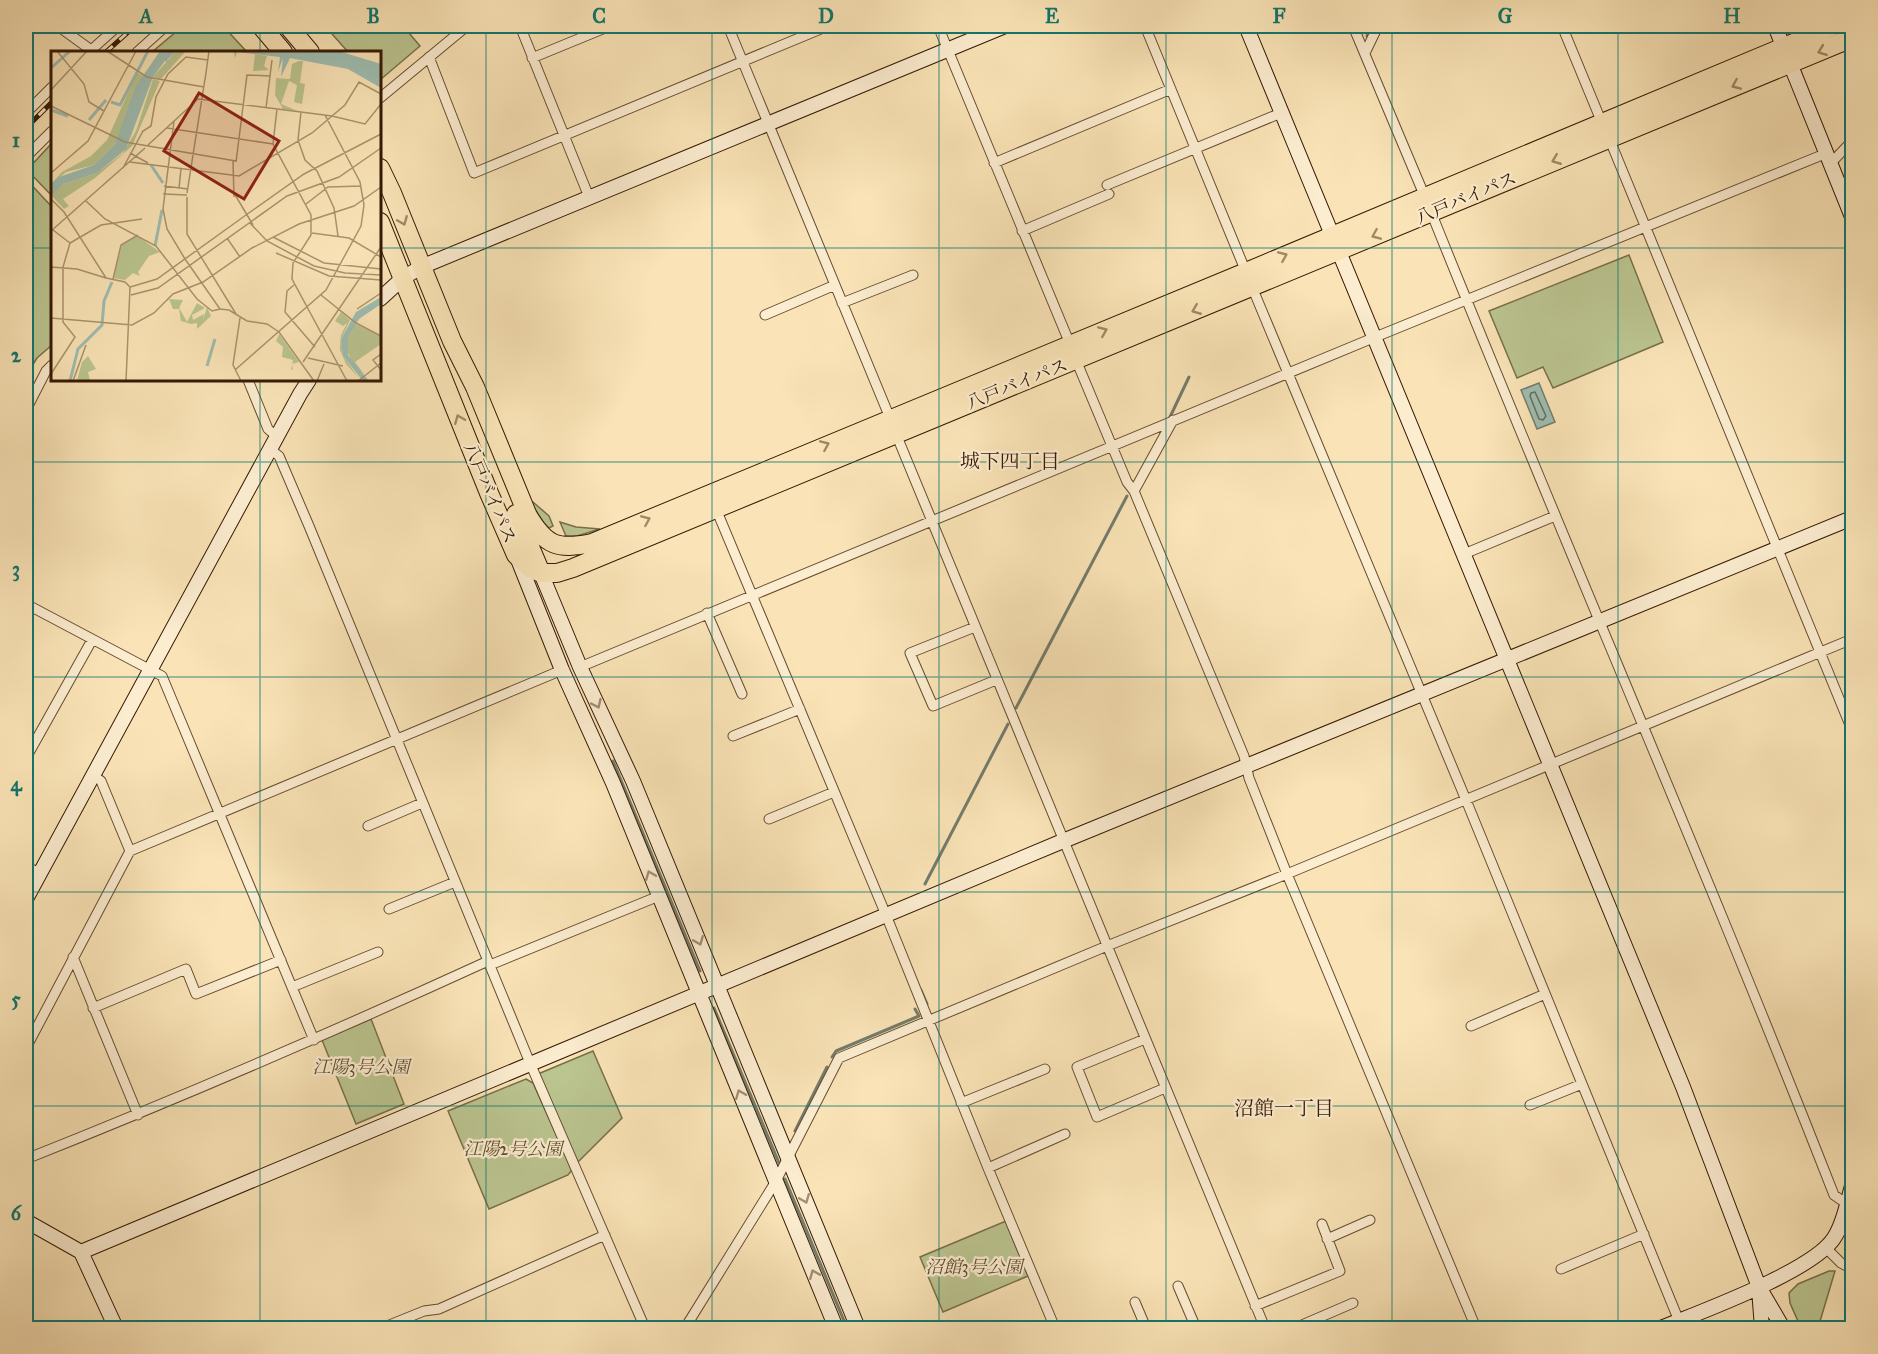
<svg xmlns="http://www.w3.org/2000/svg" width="1878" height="1354" font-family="'IM FELL Great Primer','Noto Serif JP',serif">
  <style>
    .green { fill: #bbc590; stroke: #786f4a; stroke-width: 1.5 }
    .water { fill: #9ebeb2; stroke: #747c6c; stroke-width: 1.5 }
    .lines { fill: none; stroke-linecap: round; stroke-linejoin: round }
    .shore { stroke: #6a6c5a; stroke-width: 1.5 }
    .stream { stroke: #747c6c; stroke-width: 3 }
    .street-casing { stroke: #664c30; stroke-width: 11 }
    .secondary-casing { stroke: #351903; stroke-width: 16 }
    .highway-casing { stroke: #351903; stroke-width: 20 }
    .street { stroke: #fcedd0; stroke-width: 9 }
    .secondary { stroke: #fcedd0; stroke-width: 14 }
    .highway { stroke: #fae4b7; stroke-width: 18 }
    .rail-casing { stroke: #351903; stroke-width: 5 }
    .rail { stroke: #fcedd0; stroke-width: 3; stroke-dasharray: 9; stroke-linecap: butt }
    .oneway { stroke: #a18966 }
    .oneway2 { stroke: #a28e74 }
    .grid { fill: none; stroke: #0f766e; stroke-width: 1.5; stroke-opacity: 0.55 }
    .labels { text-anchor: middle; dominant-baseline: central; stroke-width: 4.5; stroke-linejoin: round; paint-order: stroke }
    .street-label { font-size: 18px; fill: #351903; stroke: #fcedd0 }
    .park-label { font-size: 18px; font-style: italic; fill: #5d4d2d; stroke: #fcedd0 }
    .neighbourhood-label { font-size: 20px; fill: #351903; stroke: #fcedd0 }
    .inset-river { fill: none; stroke: #9ebeb2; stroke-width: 3 }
    .inset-road { fill: none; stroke: #ab936f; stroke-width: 1.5 }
    .view { fill: #8f2418; fill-opacity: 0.15; stroke: #8f2418; stroke-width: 3 }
    .inset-edge { fill: none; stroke: #351903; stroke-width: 3 }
    .neatline { fill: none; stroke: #0f766e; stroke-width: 2 }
    .grid-label { font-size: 20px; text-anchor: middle; font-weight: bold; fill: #0f766e }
  </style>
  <rect width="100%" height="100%" fill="#fae4b7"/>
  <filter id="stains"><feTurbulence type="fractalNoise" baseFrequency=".00333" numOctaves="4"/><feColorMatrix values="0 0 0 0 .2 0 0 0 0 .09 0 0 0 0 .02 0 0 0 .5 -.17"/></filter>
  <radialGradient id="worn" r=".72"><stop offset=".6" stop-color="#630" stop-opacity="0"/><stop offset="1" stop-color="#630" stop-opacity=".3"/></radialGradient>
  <!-- green -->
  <path class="green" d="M183,26H223L247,52H152Z
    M325,26H403L420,46L380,80V52H348Z
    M52,143V196L27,170Z
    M26,179L52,207V345L37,358L26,376Z
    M1629,255L1663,342L1553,388L1543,367L1517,378L1489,311Z
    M533,502L549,516L553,526L549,528L544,523L531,503Z
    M560,522L576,527L600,529L577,536H566Z
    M371,1019L404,1104L356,1124L322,1040Z
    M593,1051L622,1118L577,1163L538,1074Z
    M526,1079L533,1083L572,1170L568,1175L489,1209L448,1111Z
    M1006,1221L1028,1276L943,1312L920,1257Z
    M1829,1271H1835L1818,1328H1801L1790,1303L1789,1293L1798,1284Z"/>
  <!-- water -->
  <path class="water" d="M1539,383L1555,422L1537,429L1521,390Z"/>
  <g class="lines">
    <!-- shore -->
    <path class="shore" d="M1535,392L1546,416L1543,420L1539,419L1530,396L1531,393Z"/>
    <!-- stream -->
    <path class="stream" d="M1367,36L1373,26
      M1170,417L1189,377
      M1016,708L1127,496
      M613,761L700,971
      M925,884L1008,724
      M921,990L927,1004
      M714,1008L779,1163
      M832,1057L836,1051L919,1016L915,1009
      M795,1131L827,1067
      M785,1179L847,1328"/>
    <!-- street casing -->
    <g class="street-casing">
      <path id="street" d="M58,26L91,50
        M520,26L589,197
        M728,26L890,418
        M938,26L1070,344
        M1145,26L1246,272
        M1353,26L1425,197
        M1562,26L1602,123
        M89,52L118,26
        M137,52L166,26
        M1365,53L1378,26
        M429,57L474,173L828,26
        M532,58L610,26
        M380,98L467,26
        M26,113L52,87
        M1609,138L1852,730
        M26,157L52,131
        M994,163L1171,89
        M1831,163L1852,141
        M1107,185L1281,113
        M1431,212C1563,541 1705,865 1834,1195L1847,1204
        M1022,231L1109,194
        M1252,287L1466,800L1679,1321
        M842,303L913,275
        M765,315L835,285
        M1076,360L1127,482L1134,491L1244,756L1249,778L1287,874L1476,1328
        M248,380L268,429L277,437
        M26,410L46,371L52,365
        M896,434L1265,1328
        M270,449L279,456L309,526L530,1063L645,1328
        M1134,491L1173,420
        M716,509L886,915L988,1168L1055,1328
        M1464,554L1555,516
        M26,604L162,676L314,1040
        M707,613L742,694
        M975,627L910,653L933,706L996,680
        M580,667L1373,338L1827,153
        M733,736L800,709
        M26,758L92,640
        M93,775L101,781L130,851
        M769,819L834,792
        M368,826L422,803
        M26,866L39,873
        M389,909L455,882
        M73,957L138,1115
        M490,965L659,896
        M292,987L378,952
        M93,1008L186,969L196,994L281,960
        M1471,1026L1545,994
        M1145,1039L1077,1067L1097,1117L1165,1088
        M26,1048L130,851L562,670
        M961,1103L1045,1069
        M1530,1105L1582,1084
        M26,1159C182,1097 335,1031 488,961
        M988,1168L1065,1134
        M1327,1239L1370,1220
        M1826,1248L1841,1263L1852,1269
        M1561,1269L1644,1234
        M1178,1286L1196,1328
        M1135,1302L1146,1328
        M1255,1306L1340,1271L1322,1224
        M382,1328L424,1311L439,1309L605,1235
        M685,1328L776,1181L839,1058L1107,946L1287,874L1852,639
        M1295,1328L1353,1303"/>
    </g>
    <!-- secondary casing -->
    <g class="secondary-casing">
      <path id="secondary" d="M1246,26L1683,1087L1759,1287L1783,1328
        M1775,26L1852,217
        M380,299L403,278L421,267L1005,26
        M517,557L562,670L613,783L836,1328
        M541,573L580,667L633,781L858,1328
        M26,899L300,394L309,380
        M26,1221L81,1252L116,1328
        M81,1252L1063,841L1852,518
        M1759,1289L1762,1328
        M1661,1328C1700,1312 1813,1271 1834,1238C1844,1223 1847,1203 1852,1186"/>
    </g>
    <!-- highway casing -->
    <g class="highway-casing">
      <path id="highway" d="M261,26L283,52
        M288,26L310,52
        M380,168L392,193L452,341L475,387L528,516C546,546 557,550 592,543L1246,272L1834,26
        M380,222L489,493L516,555L530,568L541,573H557L573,568L1852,38
        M516,514L541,573"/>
    </g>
    <!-- street -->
    <use href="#street" class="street"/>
    <!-- secondary -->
    <use href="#secondary" class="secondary"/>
    <!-- highway -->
    <use href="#highway" class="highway"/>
    <!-- rail casing -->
    <g class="rail-casing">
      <path id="rail" d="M106,52L135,26
        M26,128L52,102"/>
    </g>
    <!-- rail -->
    <use href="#rail" class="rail"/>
  </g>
  <!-- one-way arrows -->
  <defs><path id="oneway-chevron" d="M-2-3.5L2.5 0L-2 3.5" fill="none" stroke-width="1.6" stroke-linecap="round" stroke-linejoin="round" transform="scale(1.5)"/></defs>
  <g class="oneway">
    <use href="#oneway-chevron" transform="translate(1822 51) rotate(159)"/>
    <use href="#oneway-chevron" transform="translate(1736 85) rotate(157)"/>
    <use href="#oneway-chevron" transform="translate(1556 160) rotate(158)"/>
    <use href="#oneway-chevron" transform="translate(403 221) rotate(68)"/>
    <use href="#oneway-chevron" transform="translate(1376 235) rotate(157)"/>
    <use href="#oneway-chevron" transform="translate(1283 256) rotate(-23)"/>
    <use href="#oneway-chevron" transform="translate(1196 310) rotate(158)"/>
    <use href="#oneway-chevron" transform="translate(1103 331) rotate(-23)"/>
    <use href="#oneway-chevron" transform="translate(459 419) rotate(-112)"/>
    <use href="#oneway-chevron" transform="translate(825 445) rotate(-23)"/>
    <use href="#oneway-chevron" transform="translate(646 520) rotate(-23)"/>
  </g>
  <g class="oneway2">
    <use href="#oneway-chevron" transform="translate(597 704) rotate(65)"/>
    <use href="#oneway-chevron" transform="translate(650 875) rotate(-112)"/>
    <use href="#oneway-chevron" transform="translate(699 941) rotate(68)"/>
    <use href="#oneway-chevron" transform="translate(740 1094) rotate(-112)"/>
    <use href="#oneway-chevron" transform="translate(805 1199) rotate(68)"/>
    <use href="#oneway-chevron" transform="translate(814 1274) rotate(-112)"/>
  </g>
  <!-- grid -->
  <path class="grid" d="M260,26V52M486,26V1328M712,26V1328M939,26V1328M1166,26V1328M1392,26V1328M1618,26V1328M26,248H52M380,248H1852M260,380V1328M26,462H1852M26,677H1852M26,892H1852M26,1106H1852"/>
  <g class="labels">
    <!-- street labels -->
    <g class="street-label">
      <text transform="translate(1466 198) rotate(-23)">八戸バイパス</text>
      <text transform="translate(1017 384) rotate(-22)">八戸バイパス</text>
      <text transform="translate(490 493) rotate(67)">八戸バイパス</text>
    </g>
    <!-- park labels -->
    <g class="park-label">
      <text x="361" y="1067">江陽3号公園</text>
      <text x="513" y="1149">江陽2号公園</text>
      <text x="974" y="1267">沼館3号公園</text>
    </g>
    <!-- neighbourhood labels -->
    <g class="neighbourhood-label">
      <text x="1010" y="461">城下四丁目</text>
      <text x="1284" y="1108">沼館一丁目</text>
    </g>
  </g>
  <!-- overview -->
  <g transform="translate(51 51)">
    <rect width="330" height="330" fill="#fae4b7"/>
    <path d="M125,0H135L110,28L102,26ZM204,3L216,5L213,15L218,19L202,20ZM248,10H252L249,32L254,33L250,60L251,53L243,51L246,34L238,30L230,53L247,60L232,58L224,44L225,27L239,28L241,13ZM86,22L92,24L64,93L43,114L15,121L0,133L11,121L40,105L56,89ZM102,28L109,30L81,95L44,127L12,148L18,155L13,158L0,144L12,133L46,122L72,102L85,80ZM86,185L109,201L98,205L87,221L89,225L82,222L74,229L62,227L71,194ZM118,248L132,249L128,257L136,271L146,252L154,257L141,264L142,269L153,263L152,269L156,256L160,265L146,278V272L140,273L130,270L128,258H122ZM290,261L299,269L290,288L292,305L308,327L295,313L289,299V294L290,284L296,272L292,275L284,270ZM304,273L330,285V293L304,311L313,323L302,312L296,300L297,286ZM228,283L248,311L241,313L242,318L240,319L242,309L231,306L232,296L225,290ZM37,305L45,318L37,321L39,330H26L31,311Z" fill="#bbc590"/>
    <path d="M109,0H125L116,9L120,13L114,10L102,26L75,98L46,122L12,133L5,140L9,148L4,141L0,144V133L8,126L43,114L64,93L85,35ZM183,0L291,1L330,13V37L297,18L239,7L230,26L232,7L227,21L229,6L186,1L184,7ZM330,246V253L308,268L297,286V304L318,330H312L292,305L290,288L305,261Z" fill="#9ebeb2"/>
    <path class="inset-river" d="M0,17L19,0M60,51L69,54L97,0M0,59L17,65M38,69L55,49M100,114L112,132M104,195L111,159M156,315L164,288M19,330L27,298L51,274L53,250L61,231"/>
    <path class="inset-road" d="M6,0L33,33L38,51L53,60M56,0L96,26L153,36M154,29L158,0M0,39L36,0M0,55L74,91L185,110M215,57L221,9M226,58L222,93L260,164V184L242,212L241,228L296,330M250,61L247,89L254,109L266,120L283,157L287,185M123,70L112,158L116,178L134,208M116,77L222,93M97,94L147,48L281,65L314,73L330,53M79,102L97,112M182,110L183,146M79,111L188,125L261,82L294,54L308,31L330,43M185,111L196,24L219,25M72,117L92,80L100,75L105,46L117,23L135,6L157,9M0,122L37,90L85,0M113,135L137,138M128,137L130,118M136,142L154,28M183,142L202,174M112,143L136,144M136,146V183L185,263M0,148L13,161L55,227M35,150L54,168L105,195L146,248L161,260L169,258M255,153L277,136L310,135M195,164L253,123L330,83M199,172L216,190L263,215L294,222L330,224M2,179L19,192M0,180L94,97M261,182L298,187L330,206M222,186L273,212L330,218M176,187L189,206M225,202L278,225L330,229M134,208L169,258L178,259L196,270L216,273L228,281L263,330M0,216L26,218L55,227M55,227L74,231L79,236M62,228L70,194L87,184M243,234L236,240L234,261L264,296M80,244L107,237L236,145L288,126L330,97M270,244L305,272L330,285M306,258L330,242M0,267L81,274L103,262L122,243L152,231L201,197L248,173L303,155L330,136M189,267L182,314L190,330M330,303L322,309L330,319M257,307L292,315M252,311L330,196M184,319L275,239L310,175L313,154L309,131L274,64M0,323L24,286L12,271V216L19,192L50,174L91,168M22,330L35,294M75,330L79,236L106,228L195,164M266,330L273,313M307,330L330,312"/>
    <path class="view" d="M148,42L228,90L193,148L113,100Z"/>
    <rect width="330" height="330" class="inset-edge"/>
  </g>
  <!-- margin -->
  <rect width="1878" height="1354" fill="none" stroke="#fae4b7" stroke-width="66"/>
  <rect x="33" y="33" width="1812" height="1288" class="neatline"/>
  <g class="grid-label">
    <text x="146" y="23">A</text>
    <text x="373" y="23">B</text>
    <text x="599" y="23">C</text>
    <text x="826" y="23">D</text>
    <text x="1052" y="23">E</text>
    <text x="1279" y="23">F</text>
    <text x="1505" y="23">G</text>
    <text x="1732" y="23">H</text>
    <text x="16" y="147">1</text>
    <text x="16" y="362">2</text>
    <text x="16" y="576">3</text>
    <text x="16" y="791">4</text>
    <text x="16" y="1006">5</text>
    <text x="16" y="1220">6</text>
  </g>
  <rect width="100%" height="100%" filter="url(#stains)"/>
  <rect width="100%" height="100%" fill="url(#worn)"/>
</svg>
